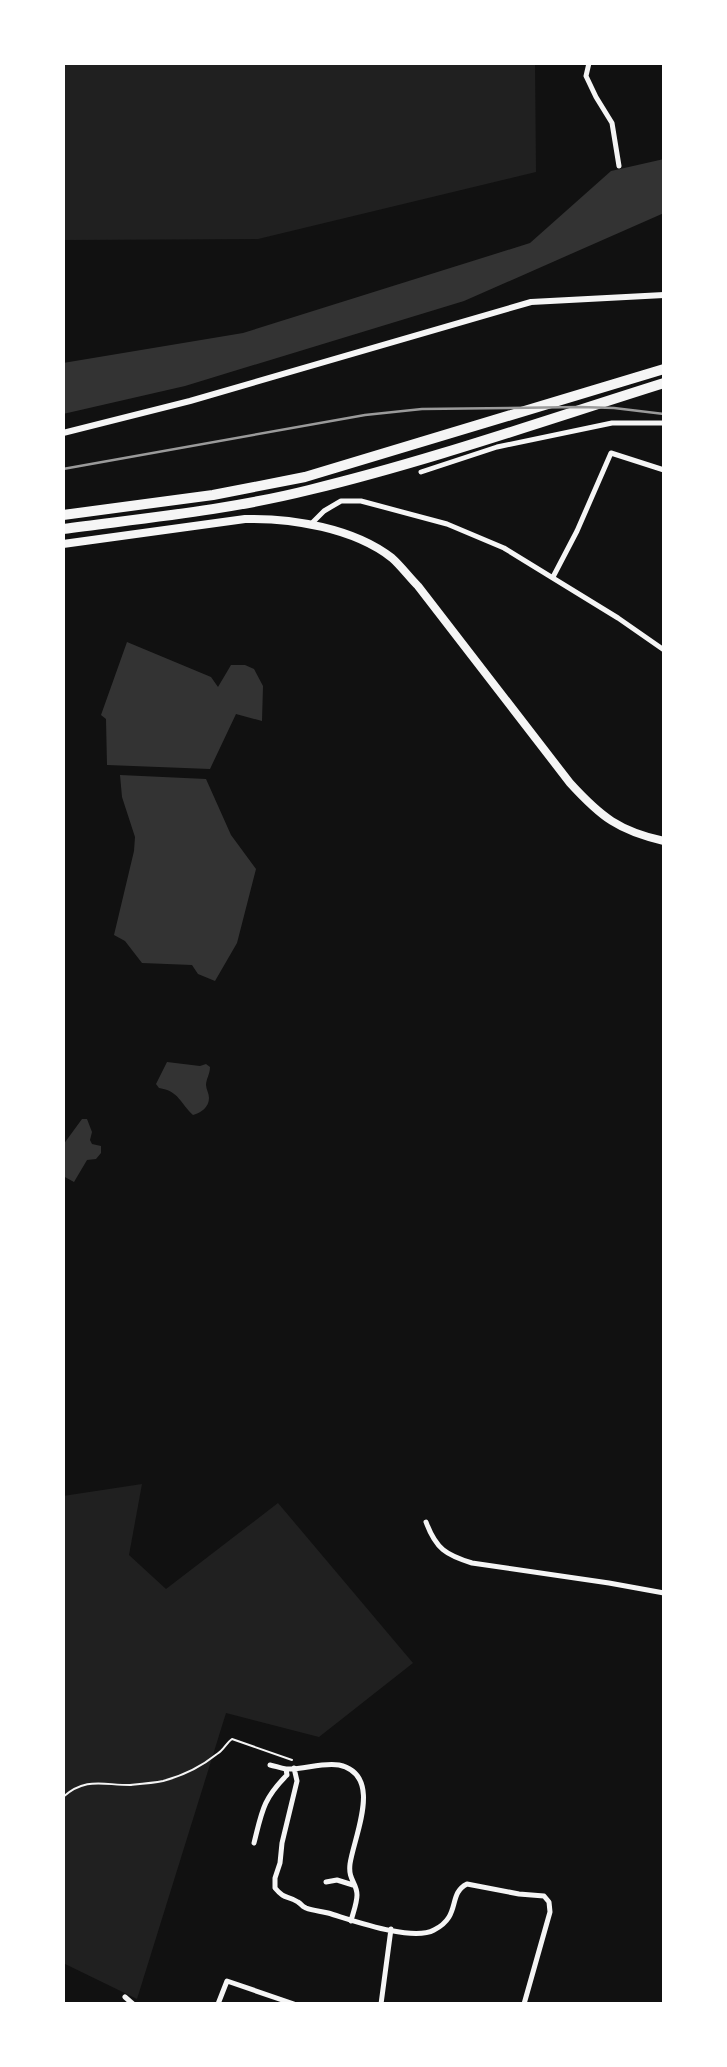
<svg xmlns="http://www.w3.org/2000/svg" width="727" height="2067" font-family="'Noto Sans',sans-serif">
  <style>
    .green { fill: #202020 }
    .water { fill: #333 }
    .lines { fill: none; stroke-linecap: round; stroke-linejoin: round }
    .path { stroke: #f5f5f5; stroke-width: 2 }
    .minor { stroke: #f5f5f5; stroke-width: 5 }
    .tertiary { stroke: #f5f5f5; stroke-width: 6 }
    .primary { stroke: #f5f5f5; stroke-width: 8 }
    .motorway { stroke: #f5f5f5; stroke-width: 10 }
    .rail { stroke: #9a9a9a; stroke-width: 2.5 }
  </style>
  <rect width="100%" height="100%" fill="#111"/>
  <!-- green -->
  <path class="green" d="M63,63H535L536,172L258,239L63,240Z
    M142,1484L129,1555L166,1589L278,1503L413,1663L319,1737L226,1713L137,1999L63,1963V1496Z"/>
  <!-- water -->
  <path class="water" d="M664,159V213L464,301L185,386L63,414V363L243,333L530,243L611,171Z
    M127,642L211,677L218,687L231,665H245L254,669L263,686L262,721L236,714L210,769L107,765L106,719L101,715Z
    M120,775L206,779L231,835L256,869L237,943L215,981L198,974L192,965L142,963L125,941L114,935L134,851L135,837L122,797Z
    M167,1062L200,1066L206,1064L210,1067C210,1074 206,1079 206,1085C206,1089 209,1093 209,1098C209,1107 201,1113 193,1115C180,1103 179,1091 159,1088L156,1084Z
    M82,1119H87L92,1132L90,1140L92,1144L101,1146V1153L96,1159L87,1160L74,1182L63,1176V1145Z"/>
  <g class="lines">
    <!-- path -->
    <path class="path" d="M270,63H275
      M63,1797C86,1777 102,1785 130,1785C141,1784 153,1783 163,1781C182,1776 202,1766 217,1754C224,1750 226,1743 232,1739L292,1760"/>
    <!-- minor -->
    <path class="minor" d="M589,63L586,76L596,97L612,123L619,166
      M421,472L497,447L612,423H664
      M310,525L324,511L341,501H361L447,524L504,548L618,618L664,650
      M553,577L577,531L611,453L664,470
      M426,1522C436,1549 446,1555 472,1563L609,1583L664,1593
      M270,1765C275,1766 280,1768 286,1769C303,1770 322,1762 339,1765C384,1775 354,1836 350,1864C348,1880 357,1883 357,1895C357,1903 353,1913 351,1921
      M294,1768L297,1781L282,1843L280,1863L275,1878V1888C285,1900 287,1895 298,1902C303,1905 300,1905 306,1908C313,1911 321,1911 328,1913C352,1920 412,1942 434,1930C462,1916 447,1894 467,1884L519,1894L544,1896L549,1902L550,1912L524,2004
      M254,1843C262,1811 263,1799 287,1775L286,1769
      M326,1882L337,1880L353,1885
      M125,1997L133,2004
      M218,2004L227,1981L294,2004
      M381,2004L391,1929"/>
    <!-- tertiary -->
    <path class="tertiary" d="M63,433L190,401L531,302L664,295"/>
    <!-- primary -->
    <path class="primary" d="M63,544L245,519C292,518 354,528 392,558C401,566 409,577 418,586L570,783C601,817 619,831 664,841"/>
    <!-- motorway -->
    <path class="motorway" d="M63,515L213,495L305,477L664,369
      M63,529C145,518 229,510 309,490C429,461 546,420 664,383"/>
    <!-- rail -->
    <path class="rail" d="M63,469L365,415L422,409L580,407L614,408L664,414"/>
  </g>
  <!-- border -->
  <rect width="727" height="2067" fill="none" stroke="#ffffff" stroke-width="130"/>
</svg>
